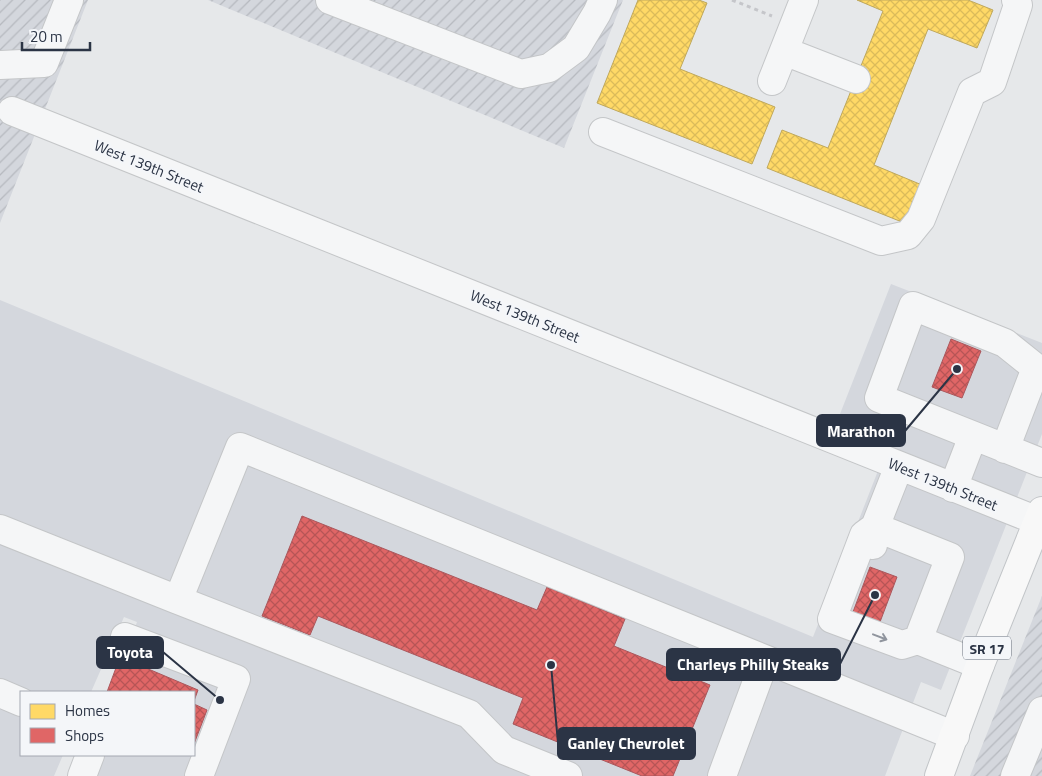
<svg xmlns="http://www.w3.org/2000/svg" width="1042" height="776" font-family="'Titillium Web',sans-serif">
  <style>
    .built { fill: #d4d7dd }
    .industrial { fill: url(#industrial-furrows) }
    .homes { fill: url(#homes-cross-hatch); stroke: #bfa85c }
    .shops { fill: url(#shops-cross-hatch); stroke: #aa575c }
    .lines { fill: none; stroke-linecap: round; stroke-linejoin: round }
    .minor-casing { stroke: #c4c6c8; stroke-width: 30 }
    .major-casing { stroke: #c2c5c8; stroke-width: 30 }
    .highway-casing { stroke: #b8bbbf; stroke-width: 30 }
    .path { stroke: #c5c6ca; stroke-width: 3; stroke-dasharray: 4 4; stroke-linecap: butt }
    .minor { stroke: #f5f6f7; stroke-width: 28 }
    .major { stroke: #f8f8f8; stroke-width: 28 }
    .highway { stroke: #f8f8f8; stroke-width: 28 }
    .oneway { stroke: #90959e }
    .labels { text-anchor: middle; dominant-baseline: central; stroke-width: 5; stroke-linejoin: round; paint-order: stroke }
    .shield { fill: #f4f6f9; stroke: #676e7b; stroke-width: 1 }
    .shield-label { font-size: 14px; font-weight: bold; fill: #2b3445 }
    .street-label { font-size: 15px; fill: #2b3445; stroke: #f4f6f9 }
    .leader { fill: none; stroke: #2b3445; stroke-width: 2 }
    .callout-dot { fill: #2b3445; stroke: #f4f6f9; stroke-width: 2 }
    .callout { fill: #2b3445; stroke: #2b3445; stroke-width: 2 }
    .callout-label { font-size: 16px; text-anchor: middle; font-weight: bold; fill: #fff }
  </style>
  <defs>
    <pattern id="industrial-furrows" width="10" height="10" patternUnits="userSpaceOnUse" patternTransform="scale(1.25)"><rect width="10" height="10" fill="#d4d7dd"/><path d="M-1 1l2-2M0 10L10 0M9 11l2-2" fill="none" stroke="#b6b9bf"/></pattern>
    <pattern id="homes-cross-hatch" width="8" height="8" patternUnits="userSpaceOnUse" patternTransform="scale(1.25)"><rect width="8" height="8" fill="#ffd966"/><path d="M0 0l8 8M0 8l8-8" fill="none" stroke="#dbbb5a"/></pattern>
    <pattern id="shops-cross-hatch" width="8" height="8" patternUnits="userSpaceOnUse" patternTransform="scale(1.25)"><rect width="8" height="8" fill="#e06666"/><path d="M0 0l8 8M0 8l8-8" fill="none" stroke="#b65556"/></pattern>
  </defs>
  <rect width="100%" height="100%" fill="#e6e8ea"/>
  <!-- built -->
  <path class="built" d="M891,284L1042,343V434L941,690L921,682L885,776H81L89,755H194V692H112L137,622L124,617L91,692H21V755H63L54,776H0V300L813,637L892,435L840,414Z"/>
  <!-- industrial -->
  <path class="industrial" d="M0,0H88L0,223Z
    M208,0H623L564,148Z
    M1042,596V776H970Z"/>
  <!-- homes -->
  <path class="homes" d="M638,0H699L707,3L680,69L775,107L752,164L597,103Z
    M857,0H968L993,10L977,48L928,29L874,165L922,185L907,224L767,168L782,130L828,148L883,11Z"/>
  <!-- shops -->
  <path class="shops" d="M951,339L981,351L962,398L932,387Z
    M302,516L537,610L547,587L625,619L614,646L710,685L673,776H642L513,724L523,698L318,616L310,635L262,616Z
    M870,567L897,577L880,622L853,612Z
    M120,657L198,690L194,701V692H107Z
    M194,704L207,710L194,744Z"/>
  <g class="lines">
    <!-- minor casing -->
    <g class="minor-casing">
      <path id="minor" d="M330,0L521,74L549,68L576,48L597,13L603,0
        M784,51L856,79
        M0,65L44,63L69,0
        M772,81L804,0
        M12,111L1038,521
        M603,132L881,241L908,235L921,219L972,92L992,82L1018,5L1016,0
        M1036,368L1005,343L913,306L879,398L1042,463
        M1005,449L1036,368L1042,370
        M953,488L973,436
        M875,527L864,535L832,619L902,645L918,640L980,665
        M875,527L950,557L918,640
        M0,529L178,600L240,447L955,736
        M873,545L875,527L899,466
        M178,600L469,714L504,750L568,776
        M125,637L236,679L199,776
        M0,693L21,702
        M82,776L90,755
        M722,776L765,660
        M1015,776L1042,711"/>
    </g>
    <!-- major casing -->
    <g class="major-casing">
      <path id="major" d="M939,776L980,665L1042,511"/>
    </g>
    <!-- highway casing -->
    <g class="highway-casing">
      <path id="highway" d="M1038,521L1042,524"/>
    </g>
    <!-- path -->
    <path class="path" d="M732,0L772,16"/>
    <!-- minor -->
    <use href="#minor" class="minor"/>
    <!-- major -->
    <use href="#major" class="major"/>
    <!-- highway -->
    <use href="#highway" class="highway"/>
  </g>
  <!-- one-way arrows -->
  <defs><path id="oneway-shaft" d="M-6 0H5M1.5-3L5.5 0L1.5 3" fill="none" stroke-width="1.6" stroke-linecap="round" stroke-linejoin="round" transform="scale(1.25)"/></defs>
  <use class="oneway" href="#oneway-shaft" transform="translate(880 637) rotate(21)"/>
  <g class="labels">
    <!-- shield labels -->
    <rect class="shield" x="963" y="636.5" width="48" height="23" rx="4"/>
    <g class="shield-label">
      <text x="987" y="648">SR 17</text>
    </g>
    <!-- street labels -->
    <g class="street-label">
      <text transform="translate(149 166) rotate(22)">West 139th Street</text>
      <text transform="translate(525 316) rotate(22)">West 139th Street</text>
      <text transform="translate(943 484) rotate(22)">West 139th Street</text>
    </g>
  </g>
  <!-- callouts -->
  <path class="leader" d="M957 369L905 431M220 700L163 652M875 595L840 664M551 665L558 743"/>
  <g class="callout-dot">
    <circle cx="957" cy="369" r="5"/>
    <circle cx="220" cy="700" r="5"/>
    <circle cx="875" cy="595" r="5"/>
    <circle cx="551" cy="665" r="5"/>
  </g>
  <g class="callout">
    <rect x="817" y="415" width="88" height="31" rx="5"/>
    <rect x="97" y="637" width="66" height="31" rx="5"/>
    <rect x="667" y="649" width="173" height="31" rx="5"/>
    <rect x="558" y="728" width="137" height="31" rx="5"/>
  </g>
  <g class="callout-label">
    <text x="861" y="437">Marathon</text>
    <text x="130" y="658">Toyota</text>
    <text x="753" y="670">Charleys Philly Steaks</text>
    <text x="626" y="749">Ganley Chevrolet</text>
  </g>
  <!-- legend -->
  <rect x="20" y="691" width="175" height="65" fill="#f4f6f9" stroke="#a4a8b1"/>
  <rect x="30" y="704" width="25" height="15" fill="#ffd966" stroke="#a4a8b1"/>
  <text x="65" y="716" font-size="15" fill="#2b3445">Homes</text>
  <rect x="30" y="728" width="25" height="15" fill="#e06666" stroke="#a4a8b1"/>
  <text x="65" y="741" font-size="15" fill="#2b3445">Shops</text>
  <!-- scale -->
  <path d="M22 42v8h68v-8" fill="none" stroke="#2b3445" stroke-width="2.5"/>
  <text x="30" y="42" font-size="15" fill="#2b3445" stroke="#f4f6f9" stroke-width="4" paint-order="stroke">20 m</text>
</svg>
